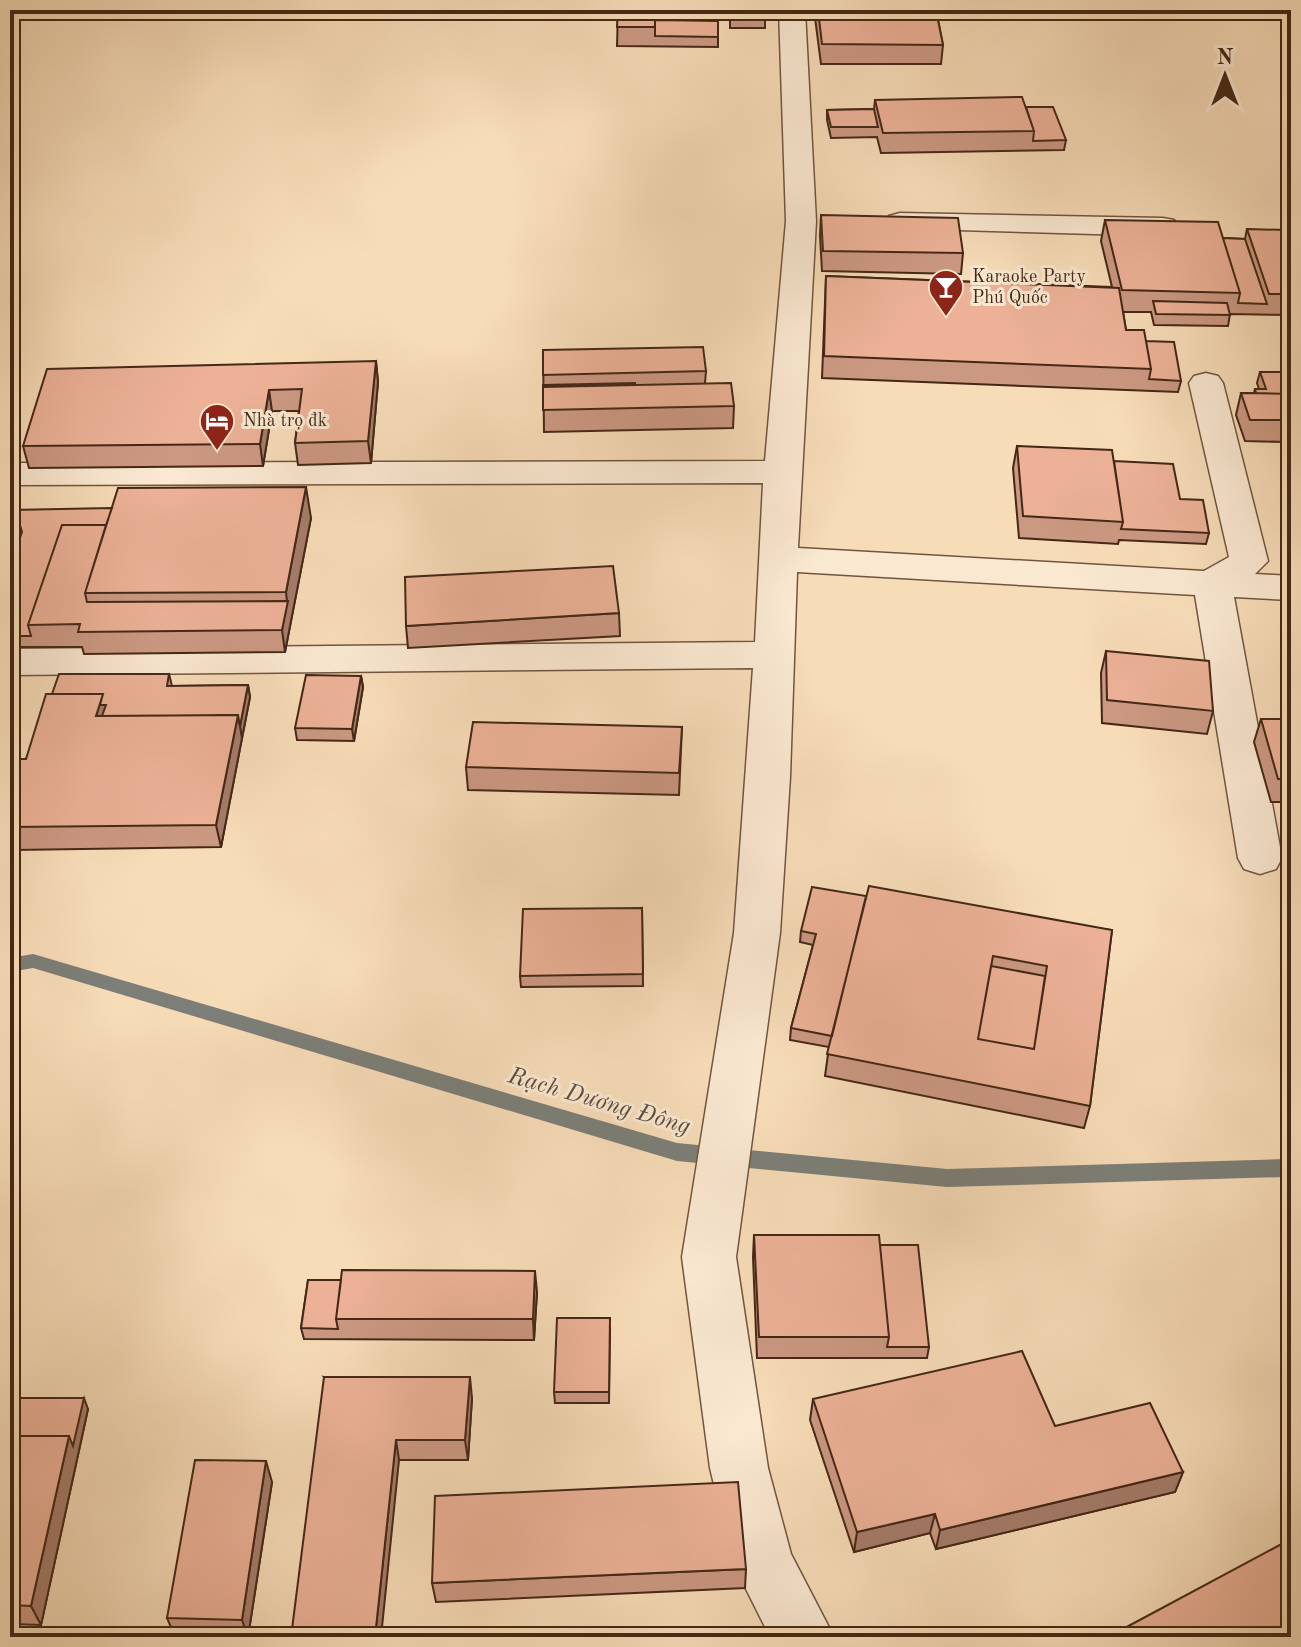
<svg xmlns="http://www.w3.org/2000/svg" width="1301" height="1647" font-family="'Old Standard TT',serif">
  <style>
    .lines { fill: none; stroke-linecap: round; stroke-linejoin: round }
    .stream { fill: #7c7f78; fill-rule: evenodd }
    .minor-casing { stroke: #71553e; stroke-width: 3 }
    .minor { fill: #fae8d1; fill-rule: evenodd }
    .wall { fill: #cb9882; stroke: #442816; stroke-width: 2 }
    .shaded-wall { fill: #a57c6a; stroke: #442816; stroke-width: 2 }
    .building { fill: #ecb197; stroke: #442816; stroke-width: 2; fill-rule: evenodd }
    .labels { text-anchor: middle; dominant-baseline: central; stroke-width: 6; stroke-linejoin: round; paint-order: stroke }
    .far-poi-label { font-size: 18px; fill: #442816; stroke: #fae8d1; text-anchor: start }
    .water-label { font-size: 24px; font-style: italic; fill: #5c4c3f; stroke: #fae8d1 }
  </style>
  <rect width="100%" height="100%" fill="#f7dcb8"/>
  <filter id="stains"><feTurbulence type="fractalNoise" baseFrequency=".0025" numOctaves="4"/><feColorMatrix values="0 0 0 0 .2 0 0 0 0 .09 0 0 0 0 .02 0 0 0 .5 -.17"/></filter>
  <radialGradient id="worn" r=".72"><stop offset=".6" stop-color="#630" stop-opacity="0"/><stop offset="1" stop-color="#630" stop-opacity=".3"/></radialGradient>
  <g class="lines">
    <!-- stream -->
    <path class="stream" d="M33,954L677,1143L947,1169L1285,1159L1291,1161V1180L1283,1177L947,1187L677,1161L33,968L10,972V958Z"/>
    <!-- minor casing -->
    <g class="minor-casing">
      <path id="minor" d="M779,10H805L816,221L798,548L1204,571L1229,557L1189,383L1194,376L1206,373L1218,376L1223,383L1268,561L1255,574L1291,576V600L1234,597L1282,858L1276,869L1260,874L1244,869L1238,858L1195,595L797,572L790,777L780,933L736,1257L768,1468L791,1554L834,1637H770L733,1563L710,1468L682,1257L734,933L753,668L10,675V649L755,642L763,483L10,485V463L765,461L786,221Z
        M900,213L1163,218L1174,220L1178,227L1174,234L1163,236L889,228L885,222L889,216Z"/>
    </g>
    <!-- minor -->
    <use href="#minor" class="minor"/>
  </g>
  <!-- wall -->
  <path class="wall" d="M618,10H718V47L617,46Z
    M730,10H765V28H730Z
    M814,10H936L943,45L941,64H821Z
    M875,100L1026,107L1066,140L1064,150L881,153L877,137L831,138L827,120V110L874,109Z
    M821,215L963,253L961,274L822,271L820,236Z
    M1105,220L1223,238L1245,239L1247,229L1291,244V315L1230,314L1228,326L1154,325L1151,312H1123L1126,330L1146,341L1181,381L1178,392L822,378L826,276L1112,287L1101,241Z
    M1284,317H1291V344H1286L1281,328Z
    M543,350L706,371L705,383L734,406L733,428L544,432Z
    M376,361L378,382L371,463L298,465L295,443L299,411H272L263,466L29,468L23,446Z
    M1260,372H1291V461L1285,442L1245,441L1236,415L1241,393H1254L1255,389H1259L1257,383Z
    M1017,446L1114,461L1180,499L1209,533L1206,544L1119,540L1118,544L1019,538L1013,468Z
    M10,510L311,518L285,652L84,654L82,647H10Z
    M619,613L620,636L408,648L406,626Z
    M1106,651L1213,711L1207,734L1102,723L1101,673Z
    M169,674L172,686L248,685L250,697L221,847L13,850L10,842V759H26L52,694Z
    M361,676L363,687L354,741L297,740L295,728Z
    M1261,719H1291V802H1271L1254,742Z
    M682,727L679,795L468,790L466,767Z
    M866,896L1112,930L1090,1106L1084,1128L825,1076L829,1047L790,1040L791,1028L813,945L800,942L801,931Z
    M642,908L643,986L521,987L520,976Z
    M754,1235L880,1245L929,1347L927,1358H757L753,1257Z
    M308,1280L537,1292L534,1340L304,1339L301,1328Z
    M610,1329L609,1403H555L554,1392Z
    M324,1377L472,1398L468,1460H399Z
    M10,1398L88,1409L41,1625L10,1624Z
    M813,1399L1055,1426L1183,1472L1175,1492L936,1549L930,1533L854,1552L810,1420Z
    M272,1482L248,1637H175L167,1618Z
    M746,1569L745,1588L436,1602L432,1583Z"/>
  <!-- shaded-wall -->
  <path class="shaded-wall" d="M376,361L378,382L371,463L368,441Z
    M269,390L272,411L263,466L260,444Z
    M306,487L311,518L285,652L282,630L287,601L286,592Z
    M19,522L25,544L10,587V546Z
    M361,676L363,687L354,741L352,729Z
    M248,685L250,697L242,738L240,726Z
    M103,694L109,716H96Z
    M238,715L242,738L221,847L216,825Z
    M535,1271L537,1292L534,1340L533,1319Z
    M470,1377L472,1398L468,1460L465,1440Z
    M84,1398L88,1409L41,1625L31,1606L69,1436Z
    M396,1440L399,1460L381,1637H375Z
    M266,1461L272,1482L248,1637L242,1620Z
    M1183,1472L1175,1492L936,1549L940,1530Z
    M935,1514L930,1533L854,1552L857,1532Z"/>
  <!-- building -->
  <path class="building" d="M618,10H718V11H655V27H617Z
    M731,10H765L766,18H731Z
    M818,10H936L943,45L822,44Z
    M655,20L718,21V37L655,36Z
    M1022,97L1034,131L883,133L875,100Z
    M1026,107H1053L1066,140L1033,141L1034,131Z
    M874,109L878,127H831L827,110Z
    M821,215L958,218L963,253L823,251Z
    M1105,220L1218,222L1240,293L1122,290Z
    M1247,229L1286,230L1291,244V294H1269Z
    M1223,238L1245,239L1267,304L1238,303L1240,293Z
    M826,276L1119,288L1126,330H1144L1151,369L824,356Z
    M1153,301L1227,303L1230,315L1156,314Z
    M1284,317H1291V333H1289Z
    M1146,341L1174,342L1181,381L1149,379L1151,369Z
    M703,347L706,371L543,375V350Z
    M376,361L368,441L295,443L302,389L269,390L260,444L23,446L47,369Z
    M1260,372H1291V394L1256,393L1255,389H1266Z
    M635,383V384L543,387V385Z
    M731,383L734,406L543,410V387Z
    M1241,393L1291,394V420H1250Z
    M1017,446L1112,450L1123,522L1023,516Z
    M1114,461L1173,464L1180,499L1203,500L1209,533L1121,529L1123,522Z
    M306,487L286,592L85,593L118,488Z
    M112,508L106,525H62L28,625L31,636H10V566L22,532L19,522H10V510Z
    M10,522H19L10,546Z
    M62,525H106L85,593L87,602L288,601L282,630L78,632L80,624L28,625Z
    M613,566L619,613L406,626L405,577Z
    M1106,651L1209,661L1213,711L1107,700Z
    M59,674H169L167,686L248,685L240,726L238,715L102,716L106,705H100L103,694H52Z
    M306,675L361,676L352,729L295,728Z
    M46,694H103L96,716L238,715L216,825L10,827V812L12,806H10V759H26Z
    M1261,719H1291V779H1278Z
    M473,722L682,727L679,773L466,767Z
    M869,886L1112,930L1090,1106L827,1054ZM993,956L1047,966L1034,1049L978,1039Z
    M812,887L866,896L832,1036L791,1028L816,934L801,931Z
    M642,908L643,974L520,976L523,909Z
    M991,966L1045,976L1034,1049L978,1039Z
    M754,1235H879L889,1337H759Z
    M880,1245H918L929,1347H887L889,1337Z
    M342,1270L535,1271L533,1319H336Z
    M308,1280H341L336,1319L338,1329L301,1328Z
    M557,1318H610L609,1392H554Z
    M1022,1351L1055,1426L1150,1403L1183,1472L940,1530L935,1514L857,1532L813,1399Z
    M324,1377H470L465,1440H396L375,1637H291Z
    M10,1398H84L73,1446L69,1436H10Z
    M10,1436H69L31,1606L10,1605Z
    M195,1460L266,1461L242,1620L167,1618Z
    M738,1482L746,1569L432,1583L435,1496Z
    M1291,1539V1637H1108Z"/>
  <!-- icons -->
  <defs>
    <g id="bar-pin" transform="scale(1.8)"><path d="M0 17L-7.5 6A9.5 9.5 0 1 1 7.5 6Z" fill="#8f2418" stroke="#fae8d1"/><path d="M-6-5H6L.8 .8V4.5H3.5V6h-7V4.5H-.8V.8Z" fill="#fff"/></g>
    <g id="hotel-pin" transform="scale(1.8)"><path d="M0 17L-7.5 6A9.5 9.5 0 1 1 7.5 6Z" fill="#8f2418" stroke="#fae8d1"/><path d="M-6-4.5h1.5V1H6V5H4.5V3h-9V5H-6ZM-4 0a1.8 1.8 0 1 1 3.6 0ZM.5 0V-2.5h3Q6-2.5 6 0Z" fill="#fff"/></g>
  </defs>
  <g fill-rule="evenodd">
    <use href="#bar-pin" x="946" y="287"/>
    <use href="#hotel-pin" x="217" y="421"/>
  </g>
  <g class="labels">
    <!-- far-poi labels -->
    <g class="far-poi-label">
      <text x="972" y="277">Karaoke Party<tspan x="972" dy="21">Phú Quốc</tspan></text>
      <text x="243" y="421">Nhà trọ đk</text>
    </g>
    <!-- water labels -->
    <g class="water-label">
      <text transform="translate(599 1102) rotate(16)">Rạch Dương Đông</text>
    </g>
  </g>
  <!-- margin -->
  <rect width="1301" height="1647" fill="none" stroke="#f7dcb8" stroke-width="40"/>
  <rect x="12" y="12" width="1277" height="1623" fill="none" stroke="#442816" stroke-width="4"/>
  <rect x="20" y="20" width="1261" height="1607" fill="none" stroke="#442816" stroke-width="2"/>
  <!-- north arrow -->
  <g transform="translate(1225 76)" stroke="#fae8d1" stroke-width="6" paint-order="stroke">
  <path d="M0-6L14 30L0 20L-14 30Z" fill="#442816"/>
  <text y="-12" font-size="22" font-weight="bold" text-anchor="middle" fill="#442816">N</text>
  </g>
  <rect width="100%" height="100%" filter="url(#stains)"/>
  <rect width="100%" height="100%" fill="url(#worn)"/>
</svg>
